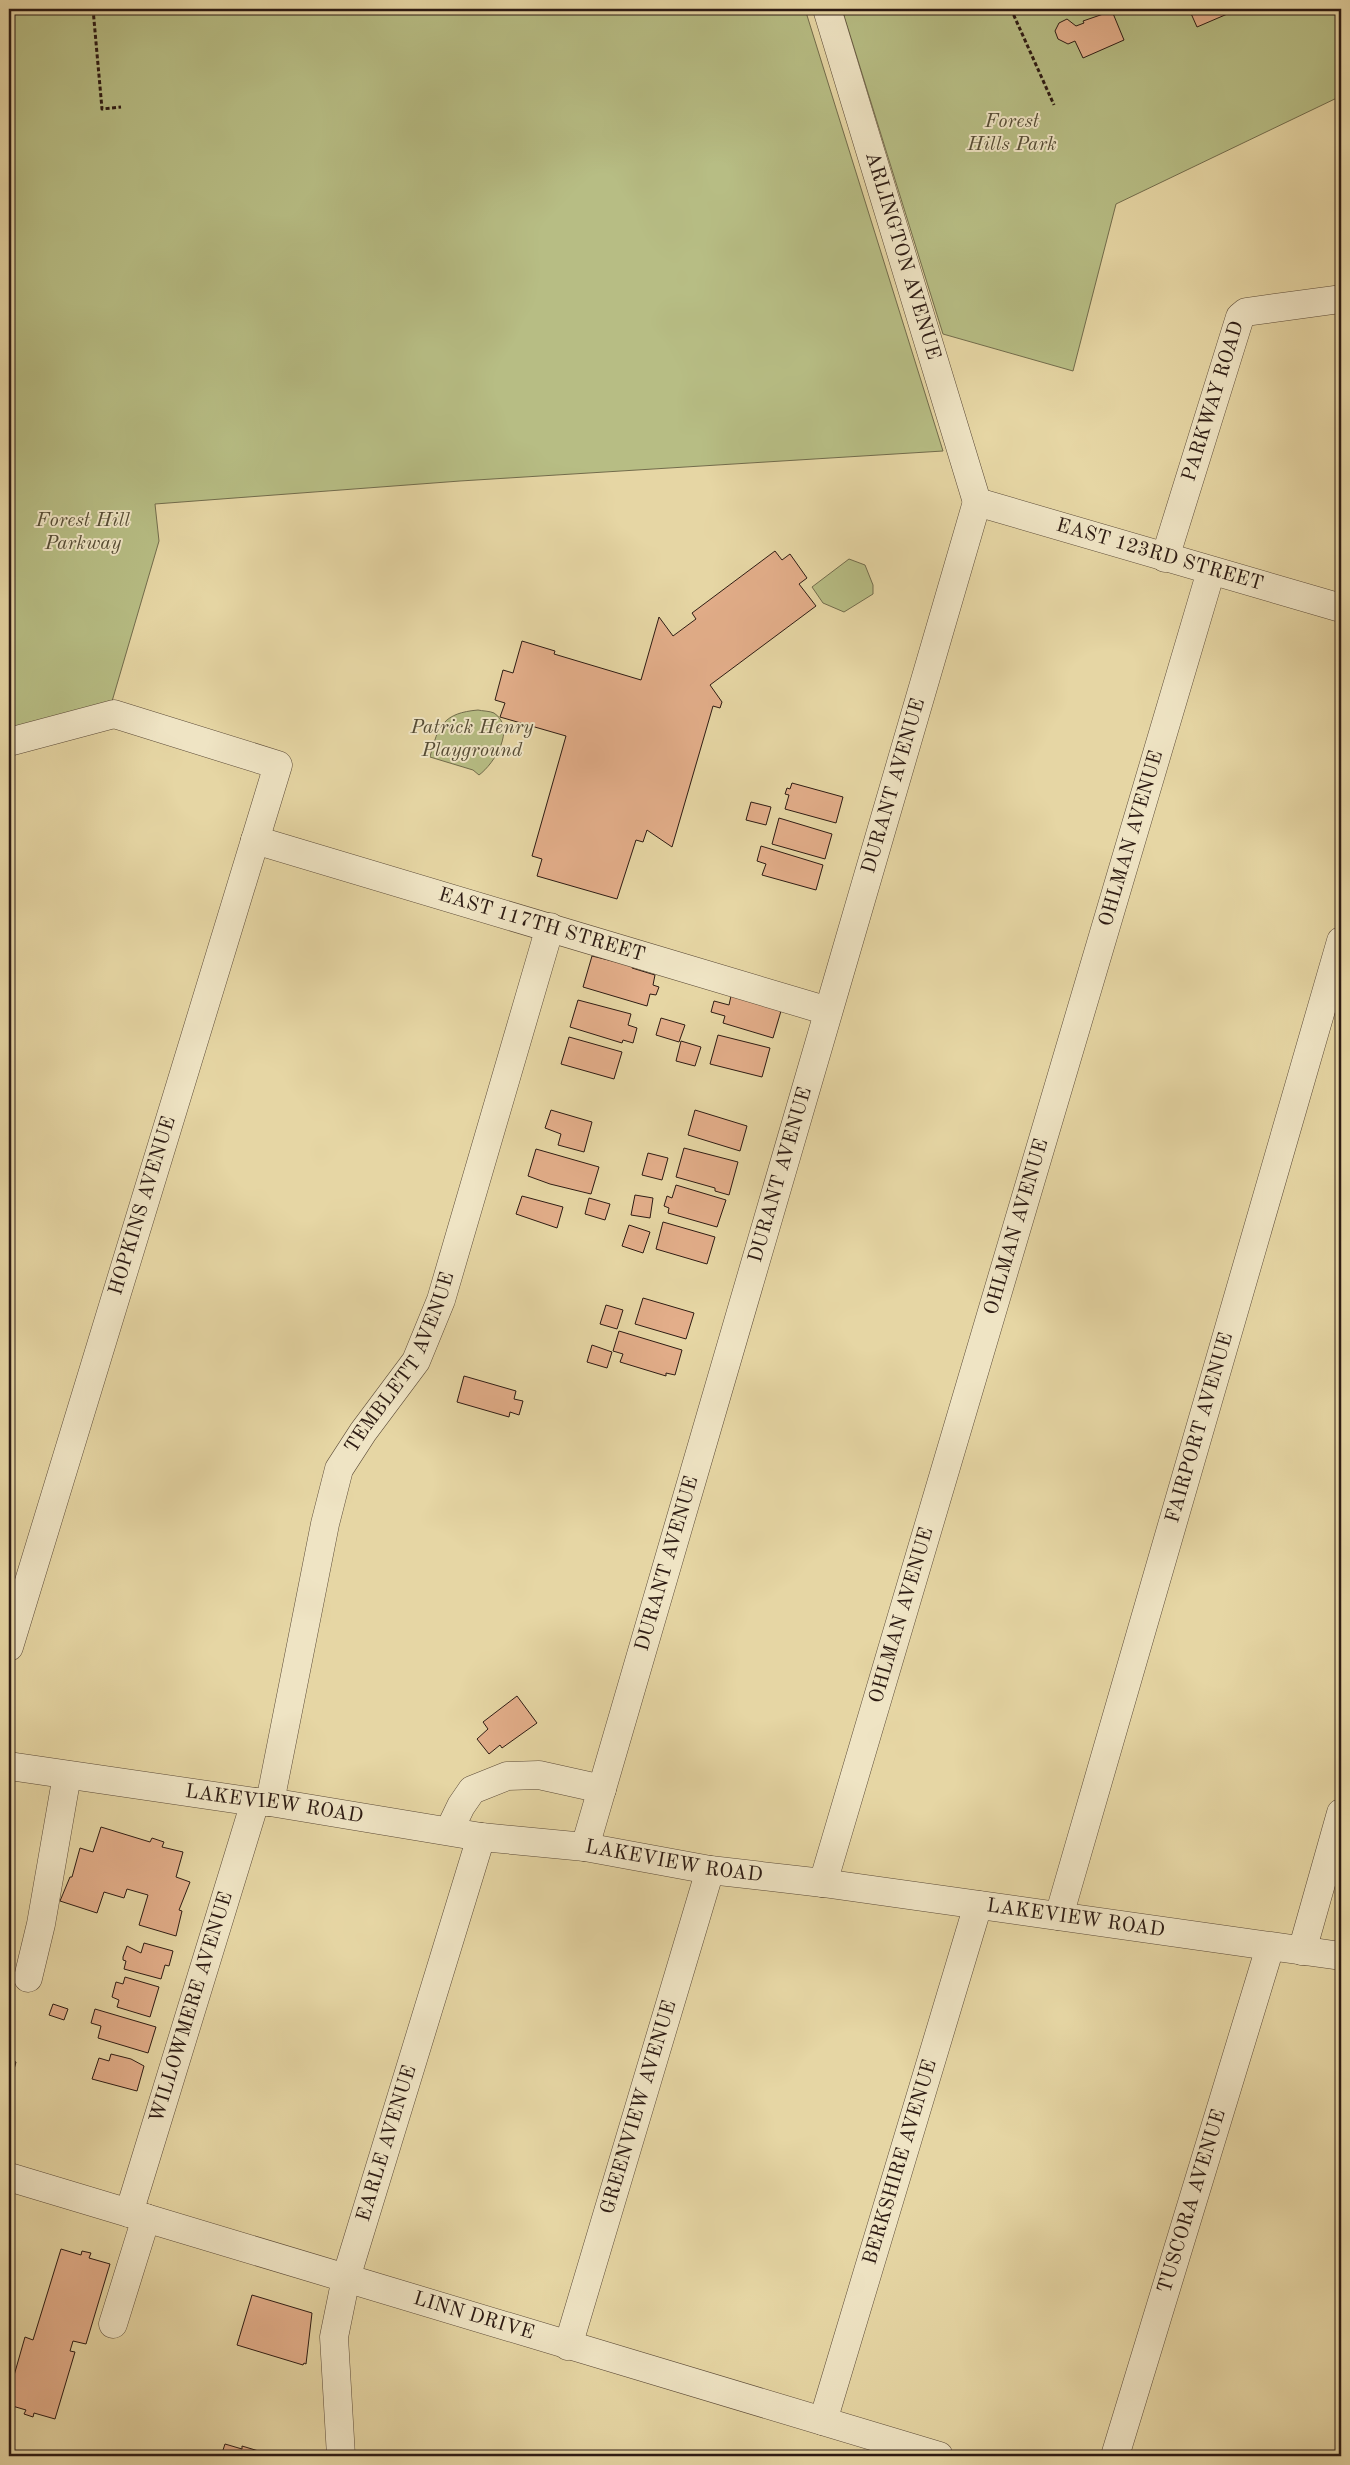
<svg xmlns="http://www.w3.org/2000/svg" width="1350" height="2465" font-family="'Old Standard TT',serif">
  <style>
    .green { fill: #b7bd84; stroke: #726c4c }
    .building { fill: #e3ae8a; stroke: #2d1b13 }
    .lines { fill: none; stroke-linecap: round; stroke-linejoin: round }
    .minor-casing { stroke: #5b4a37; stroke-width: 29 }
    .path { stroke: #2d1b13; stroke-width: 3; stroke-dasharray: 4 2.5; stroke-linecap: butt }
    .minor { stroke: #efe4c4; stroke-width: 28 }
    .labels { text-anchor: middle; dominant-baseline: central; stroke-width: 4; stroke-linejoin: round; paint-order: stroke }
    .park-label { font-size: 20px; font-style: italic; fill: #564c35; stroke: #efe4c4 }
    .street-label { font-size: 20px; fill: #2d1b13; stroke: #efe4c4 }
  </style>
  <rect width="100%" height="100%" fill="#e6d6a4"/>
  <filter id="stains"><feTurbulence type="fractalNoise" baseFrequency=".004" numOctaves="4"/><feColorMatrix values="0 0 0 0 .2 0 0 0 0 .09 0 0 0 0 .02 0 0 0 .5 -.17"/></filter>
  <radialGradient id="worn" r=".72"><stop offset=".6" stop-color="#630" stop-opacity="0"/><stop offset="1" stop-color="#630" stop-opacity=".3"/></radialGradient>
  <!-- green -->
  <path class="green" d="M9,9H805L943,451L460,481L155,504L159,541L108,715L9,742Z
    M842,9H1341V96L1116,204L1073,371L943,334Z
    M849,559L865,565L873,585V594L844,612L823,603L812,587Z
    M478,710C482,711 490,711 494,713C517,728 494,764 479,775L473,770L430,757C438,725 444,713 478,710Z"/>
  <!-- building -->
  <path class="building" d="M1189,9H1239L1197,27Z
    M1112,11L1124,40L1083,58L1075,41L1068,44L1058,39L1055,31L1059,23L1067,19L1076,26L1084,23L1083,21Z
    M775,551L782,560L790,554L807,578L799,584L816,606L710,685L722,702L720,708L713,706L672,847L647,830L643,842L636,840L617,899L537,876L542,859L532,856L566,736L500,717L505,703L495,700L503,670L513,673L522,641L555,651L554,654L641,680L659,617L673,636L696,619L692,613Z
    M792,783L843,797L836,823L785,809L789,795L785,794L787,788L790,789Z
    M751,802L771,807L766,825L746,820Z
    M779,818L832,834L825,859L772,844Z
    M761,846L823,865L816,890L762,875L766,864L757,861Z
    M592,956L633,966L632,968L655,975L653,985L659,987L656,995L650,994L647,1006L583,987Z
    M731,996L781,1011L773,1038L723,1023L725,1016L711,1012L714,1001L729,1005Z
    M578,1000L631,1014L628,1025L637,1028L633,1043L623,1040L622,1043L570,1027Z
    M661,1018L685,1025L679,1042L656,1035Z
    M718,1035L770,1048L762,1077L710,1064Z
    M569,1037L622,1052L614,1079L561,1064Z
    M681,1041L701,1047L695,1066L676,1061Z
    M551,1110L592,1122L584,1152L558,1145L561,1134L545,1128Z
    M695,1110L747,1126L740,1151L688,1135Z
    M684,1148L738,1162L729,1195L715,1191V1188L676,1177Z
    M536,1149L599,1167L591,1194L550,1184L528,1176Z
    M648,1153L668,1158L662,1180L642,1175Z
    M676,1185L726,1200L717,1227L668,1213L669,1208L664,1206L667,1196L672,1198Z
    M635,1195L653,1198L650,1218L631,1215Z
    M522,1196L563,1207L557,1228L516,1214Z
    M589,1198L610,1204L605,1220L585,1214Z
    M663,1222L715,1237L707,1264L656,1249Z
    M629,1225L650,1232L643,1253L622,1246Z
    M643,1298L694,1313L686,1339L635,1324Z
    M606,1305L623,1310L617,1329L600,1324Z
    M619,1331L682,1350L675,1375L666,1373V1376L620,1362L623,1354L613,1351Z
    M592,1345L612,1352L607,1368L587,1362Z
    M464,1376L516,1391L514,1399L523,1401L519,1415L510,1412L509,1417L457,1402Z
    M517,1696L537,1723L502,1748L500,1745L489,1754L477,1739L488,1729L483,1722Z
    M101,1827L150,1842L152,1838L164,1842L162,1847L183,1852L176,1877L190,1882L179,1910L182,1911L176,1936L139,1925L148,1895L127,1889L124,1898L104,1892L97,1913L60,1901L70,1877H72L80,1848L93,1852Z
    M144,1943L173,1951L169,1966L165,1965L161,1979L124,1969L126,1961L123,1960V1957L127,1946L141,1953Z
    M125,1977L159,1987L150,2017L117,2007L119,2000L112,1997L116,1982L123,1984Z
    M53,2004L68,2009L64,2020L49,2015Z
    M95,2009L156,2027L148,2053L98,2038L101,2026L91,2023Z
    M111,2054L131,2059L144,2066L137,2091L92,2079L99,2058L109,2061Z
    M9,2060L16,2062L9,2088Z
    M61,2249L81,2255L82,2251L91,2253L89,2258L110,2264L86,2344L73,2341L70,2351L75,2352L55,2419L34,2413L33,2417L24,2414L26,2410L9,2405V2393L25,2337L33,2340Z
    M252,2295L312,2313L306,2364L304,2363L303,2365L237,2345Z
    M225,2444L242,2449V2446L275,2456H221Z"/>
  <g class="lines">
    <!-- minor casing -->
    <g class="minor-casing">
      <g id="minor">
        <path id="s1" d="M827,9L977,502"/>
        <path id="s2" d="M977,502L1341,608"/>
        <path id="s3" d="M1165,558L1240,317L1246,312L1341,299"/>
        <path d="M9,742L114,714L278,765L9,1647"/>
        <path id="s4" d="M255,840L828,1011"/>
        <path id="s5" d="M9,1766L255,1802H270L481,1837L585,1847L710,1870L823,1883L1341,1956"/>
        <path id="s6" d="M270,1802L325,1524L339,1469L363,1432L416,1361L441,1300L550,927"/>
        <path d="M449,1831L461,1806L472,1790L507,1776L539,1775L602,1789"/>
        <path id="s7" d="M585,1847L977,502"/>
        <path id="s8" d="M823,1883L1211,571"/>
        <path id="s9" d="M1059,1916L1341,941"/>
        <path d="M1302,1951L1341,1813"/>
        <path d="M28,1978L41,1924L67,1775"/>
        <path id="s10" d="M9,2177L939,2456"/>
        <path id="s11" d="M129,2213L255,1802"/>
        <path d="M113,2324L146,2218"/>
        <path id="s12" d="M568,2346L710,1870"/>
        <path id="s13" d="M823,2421L978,1905"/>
        <path id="s14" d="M341,2456L334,2337L346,2278L481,1837"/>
        <path id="s15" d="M1115,2456L1270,1947"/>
      </g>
    </g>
    <!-- path -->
    <path class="path" d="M93,9L102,109L121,107
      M1011,9L1054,105"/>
    <!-- minor -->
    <use href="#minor" class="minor"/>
  </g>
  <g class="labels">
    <!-- park labels -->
    <g class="park-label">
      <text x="1012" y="122">Forest<tspan x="1012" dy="23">Hills Park</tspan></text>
      <text x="83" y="521">Forest Hill<tspan x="83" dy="23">Parkway</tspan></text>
      <text x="472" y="728">Patrick Henry<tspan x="472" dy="23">Playground</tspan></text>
    </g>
    <!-- street labels -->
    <g class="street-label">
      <text stroke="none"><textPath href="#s1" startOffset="258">ARLINGTON AVENUE</textPath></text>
      <text stroke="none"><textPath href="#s3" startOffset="164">PARKWAY ROAD</textPath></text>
      <text stroke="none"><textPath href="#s2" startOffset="190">EAST 123RD STREET</textPath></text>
      <text stroke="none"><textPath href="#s7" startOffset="1105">DURANT AVENUE</textPath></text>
      <text stroke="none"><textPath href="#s8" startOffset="1089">OHLMAN AVENUE</textPath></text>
      <text stroke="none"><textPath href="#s4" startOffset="299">EAST 117TH STREET</textPath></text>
      <text stroke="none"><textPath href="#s7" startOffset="700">DURANT AVENUE</textPath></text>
      <text transform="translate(143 1206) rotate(-73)">HOPKINS AVENUE</text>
      <text stroke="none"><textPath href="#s8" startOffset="684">OHLMAN AVENUE</textPath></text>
      <text stroke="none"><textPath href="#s6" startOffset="464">TEMBLETT AVENUE</textPath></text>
      <text stroke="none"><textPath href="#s9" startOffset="508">FAIRPORT AVENUE</textPath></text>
      <text stroke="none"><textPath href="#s7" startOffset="295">DURANT AVENUE</textPath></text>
      <text stroke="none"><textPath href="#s8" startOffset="279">OHLMAN AVENUE</textPath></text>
      <text stroke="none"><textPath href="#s5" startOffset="268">LAKEVIEW ROAD</textPath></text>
      <text stroke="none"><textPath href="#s5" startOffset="672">LAKEVIEW ROAD</textPath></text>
      <text stroke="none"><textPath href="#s5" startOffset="1078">LAKEVIEW ROAD</textPath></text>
      <text stroke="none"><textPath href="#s11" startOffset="215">WILLOWMERE AVENUE</textPath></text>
      <text stroke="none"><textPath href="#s12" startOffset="249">GREENVIEW AVENUE</textPath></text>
      <text stroke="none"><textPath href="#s14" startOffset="320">EARLE AVENUE</textPath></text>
      <text stroke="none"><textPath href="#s13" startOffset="270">BERKSHIRE AVENUE</textPath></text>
      <text stroke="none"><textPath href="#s15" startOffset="266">TUSCORA AVENUE</textPath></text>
      <text stroke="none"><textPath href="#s10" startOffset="485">LINN DRIVE</textPath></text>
    </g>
  </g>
  <!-- margin -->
  <rect width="1350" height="2465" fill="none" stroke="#e6d6a4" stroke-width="30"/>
  <rect x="10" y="10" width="1330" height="2445" fill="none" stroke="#2d1b13" stroke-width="2.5"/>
  <rect x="15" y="15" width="1320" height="2435" fill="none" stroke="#2d1b13"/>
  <rect width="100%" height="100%" filter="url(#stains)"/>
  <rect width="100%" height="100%" fill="url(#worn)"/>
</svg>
